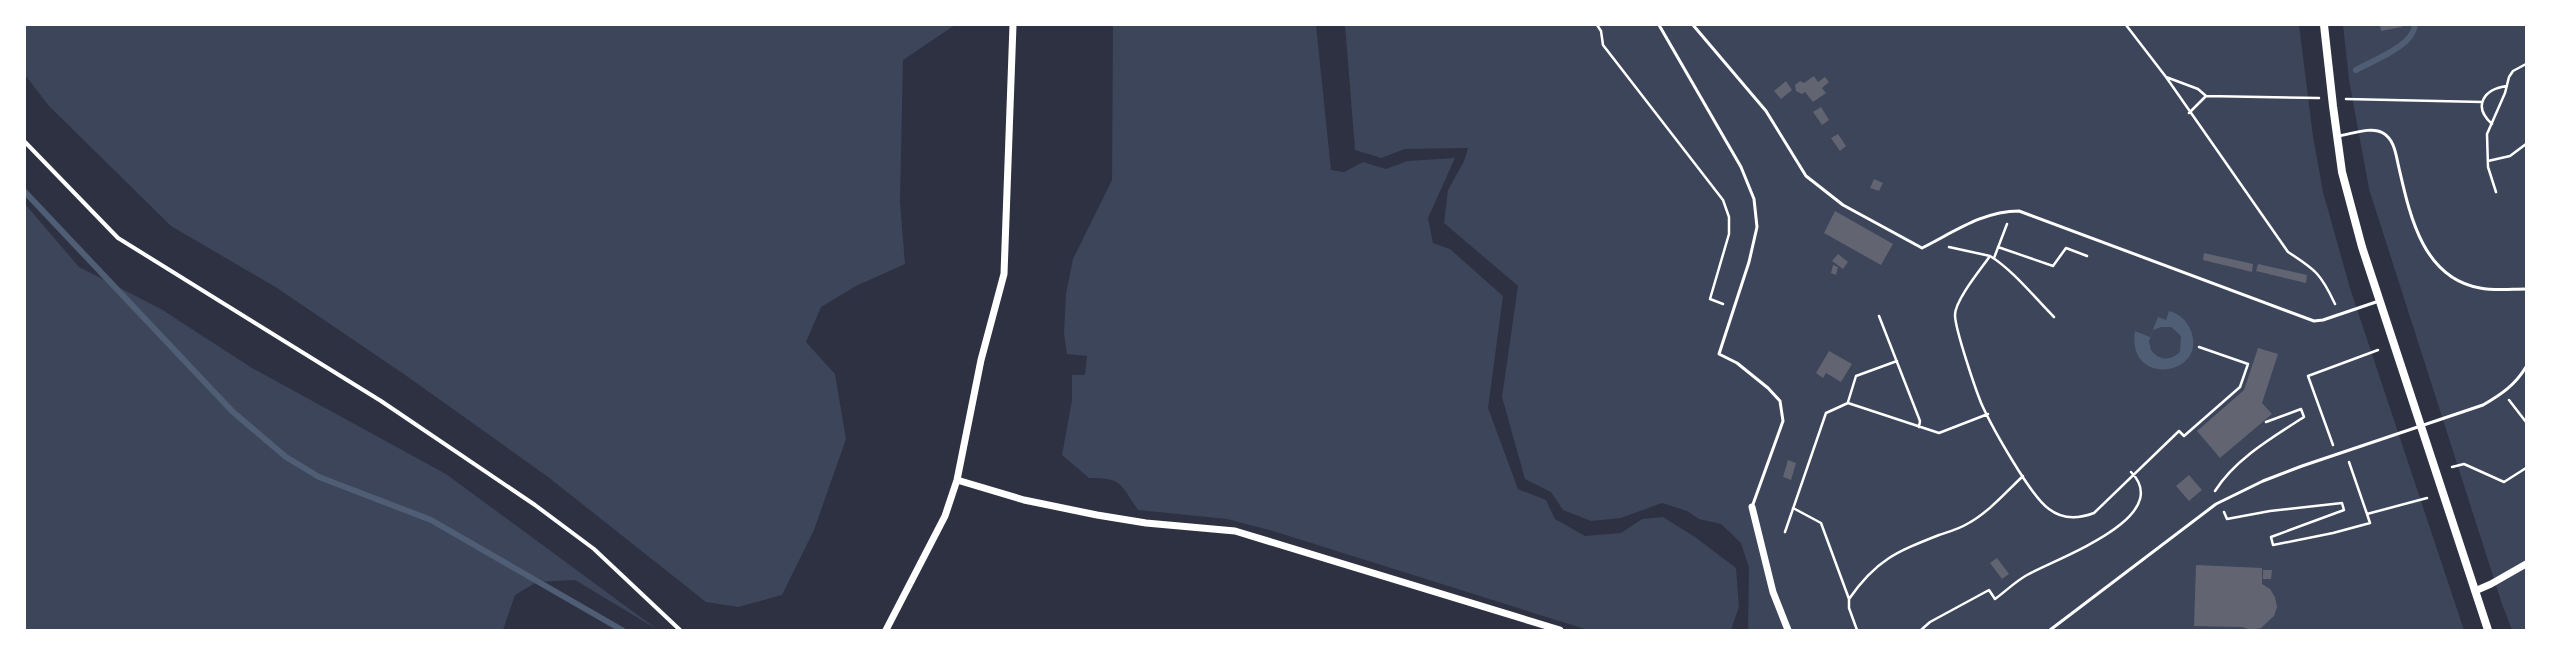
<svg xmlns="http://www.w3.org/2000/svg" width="2551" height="655" font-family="'Source Sans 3',sans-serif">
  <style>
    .green { fill: #3c4559 }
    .water { fill: #4f5d75; fill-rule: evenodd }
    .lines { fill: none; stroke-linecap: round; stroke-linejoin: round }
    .stream { stroke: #4f5d75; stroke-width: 6 }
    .building { fill: #626471 }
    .path { stroke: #fff; stroke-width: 2.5 }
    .service { stroke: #fff; stroke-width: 3 }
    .minor { stroke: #fff; stroke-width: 4 }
    .tertiary { stroke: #fff; stroke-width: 7 }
    .secondary { stroke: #fff; stroke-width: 8 }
  </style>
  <rect width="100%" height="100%" fill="#2d3142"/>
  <!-- green -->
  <path class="green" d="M25,25H955L903,60L900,202L905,264L856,286L821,307L806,342L835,374L846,439L814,530L782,595L738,607L706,602L548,477L408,377L277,288L171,226L49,106L25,75Z
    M1113,25H1316L1331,170L1344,172L1363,162L1386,169L1407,161L1455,158L1428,218L1433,243L1450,249L1503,296L1488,408L1518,489L1546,500L1555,519L1585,536L1621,533L1642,519L1663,517L1695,537L1736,568L1739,607L1731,630H1588L1273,531L1227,519L1138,510C1120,484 1123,478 1089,478L1062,455L1072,400V375H1085L1087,356L1067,354L1064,333L1066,294L1073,259L1112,180Z
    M1345,25H2299L2313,136L2323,192L2350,288L2464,630H1748L1749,568L1741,543L1721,524L1699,519L1687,511L1662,503L1621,518L1591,521L1563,510L1551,492L1525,479L1502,397L1518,286L1444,223L1448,190L1464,161L1468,148L1405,149L1381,158L1355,150Z
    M2343,25H2526V630H2512L2502,604L2369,189L2349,80Z
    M25,204L79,267L161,309L252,368L446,474L658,630L575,580L537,582L515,595L503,630H25Z"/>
  <!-- water -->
  <path class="water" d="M2169,311C2180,314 2187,321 2191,331C2208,376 2126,388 2135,331L2150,337L2158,317L2166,320ZM2161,327H2171L2181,336L2180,352C2171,361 2159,361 2151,350L2149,341L2153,330Z"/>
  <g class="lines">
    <!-- stream -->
    <path class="stream" d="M2356,70C2374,60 2413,46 2415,25
      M25,192L233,412L286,457L319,477L431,520L622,630"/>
  </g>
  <!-- building -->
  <path class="building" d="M2380,25H2402V27L2381,31Z
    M1814,76L1818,82L1825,77L1829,82L1822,88L1826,93L1813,102L1805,92L1802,94L1796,91L1795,85L1800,81L1804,83Z
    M1786,81L1792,90L1781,99L1774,91Z
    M1821,107L1829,120L1822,125L1813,112Z
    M1838,134L1846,146L1840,151L1831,138Z
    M1874,179L1883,183L1879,191L1870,188Z
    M1835,211L1893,244L1881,265L1824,233Z
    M2204,253L2253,264L2252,272L2203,260Z
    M1838,254L1848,262L1843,269L1832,261Z
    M2258,264L2307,275L2306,283L2256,271Z
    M1833,265L1838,267L1836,275L1831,273Z
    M2258,348L2278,354L2262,403L2272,414L2220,458L2197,431L2244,390Z
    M1829,351L1852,364L1841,382L1826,373L1823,378L1816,373Z
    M1788,460L1796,463L1791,480L1783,477Z
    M2189,475L2202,490L2189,501L2176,486Z
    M1997,558L2009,574L2002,579L1990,563Z
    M2196,565L2262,568V584L2270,589L2275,597L2277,607L2274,616L2261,628L2251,630L2242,627L2194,626Z
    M2263,570H2272L2271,579H2263Z"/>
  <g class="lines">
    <!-- path -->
    <path class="path" d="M1597,25L1601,31L1603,45L1723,200L1729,217V234L1710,299L1723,304
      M2126,25L2166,77L2288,252C2316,270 2321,274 2335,304
      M2166,77L2198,89L2206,96L2189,113
      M2206,96L2319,98
      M2346,99L2482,102
      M2492,124C2472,106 2484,89 2507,86
      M2488,161L2510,156L2526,144
      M2496,192L2488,167L2487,134L2505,93L2509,77L2513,71L2526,64
      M1949,247L1990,256C1981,269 1955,300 1955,315C1955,329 1976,391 1982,405C1992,427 2031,497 2049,509C2063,520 2078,519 2094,513L2179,431L2184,436L2240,387L2248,364L2199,347
      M1998,247L2053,266L2066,248L2087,256
      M1990,256C2013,270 2035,298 2054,317
      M1994,258L2007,224
      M1879,316L1920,421L1919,427
      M2509,400L2526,422
      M1848,402L1856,376L1897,361
      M2333,445L2308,376L2378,350
      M2349,462L2367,514
      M2452,467L2464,464L2504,482L2526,468
      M2215,491C2235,459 2273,437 2304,417L2301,409L2266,422
      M1793,508L1821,523L1849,599V608L1857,630
      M2224,512L2227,519L2270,511L2342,503L2344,510L2271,537L2273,545L2333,533L2370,523L2367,514L2427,498
      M1785,532L1826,413L1848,403L1939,433L1988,414
      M1849,599C1876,560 1896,552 1939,535C1948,532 1959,529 1967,524C1988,513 2006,492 2023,476
      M1921,630L1930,622L1989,590L1995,599C2006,591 2016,581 2027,575C2054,559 2176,518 2131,472"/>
    <!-- service -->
    <path class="service" d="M1659,25L1741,167L1754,199L1757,227L1749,262L1719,354L1737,363L1768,388L1780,401L1783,421L1752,507
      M1693,25L1766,111L1806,176L1843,205L1922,248C1954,232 1983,211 2019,211L2314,321L2323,320L2379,301
      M2339,136C2351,134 2372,126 2383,133C2395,140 2396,156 2399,168C2410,216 2423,278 2480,288C2495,291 2511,289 2526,289
      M2050,630L2216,504L2263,481L2302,466L2483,405C2502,394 2515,385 2526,367"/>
    <!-- minor -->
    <path class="minor" d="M25,142L118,238L381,401L535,505L594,549L680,630"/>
    <!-- tertiary -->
    <path class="tertiary" d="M957,480L1024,500L1097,515L1146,523L1235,531L1560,630
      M1752,507L1773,592L1788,630
      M2475,591L2491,584L2526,564
      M886,630L945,516L957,480L981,360L1004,274L1013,25"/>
    <!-- secondary -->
    <path class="secondary" d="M2324,25L2333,106L2342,172L2362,247L2488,630"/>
  </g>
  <!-- border -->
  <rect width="2551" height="655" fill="none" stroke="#ffffff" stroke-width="52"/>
</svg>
